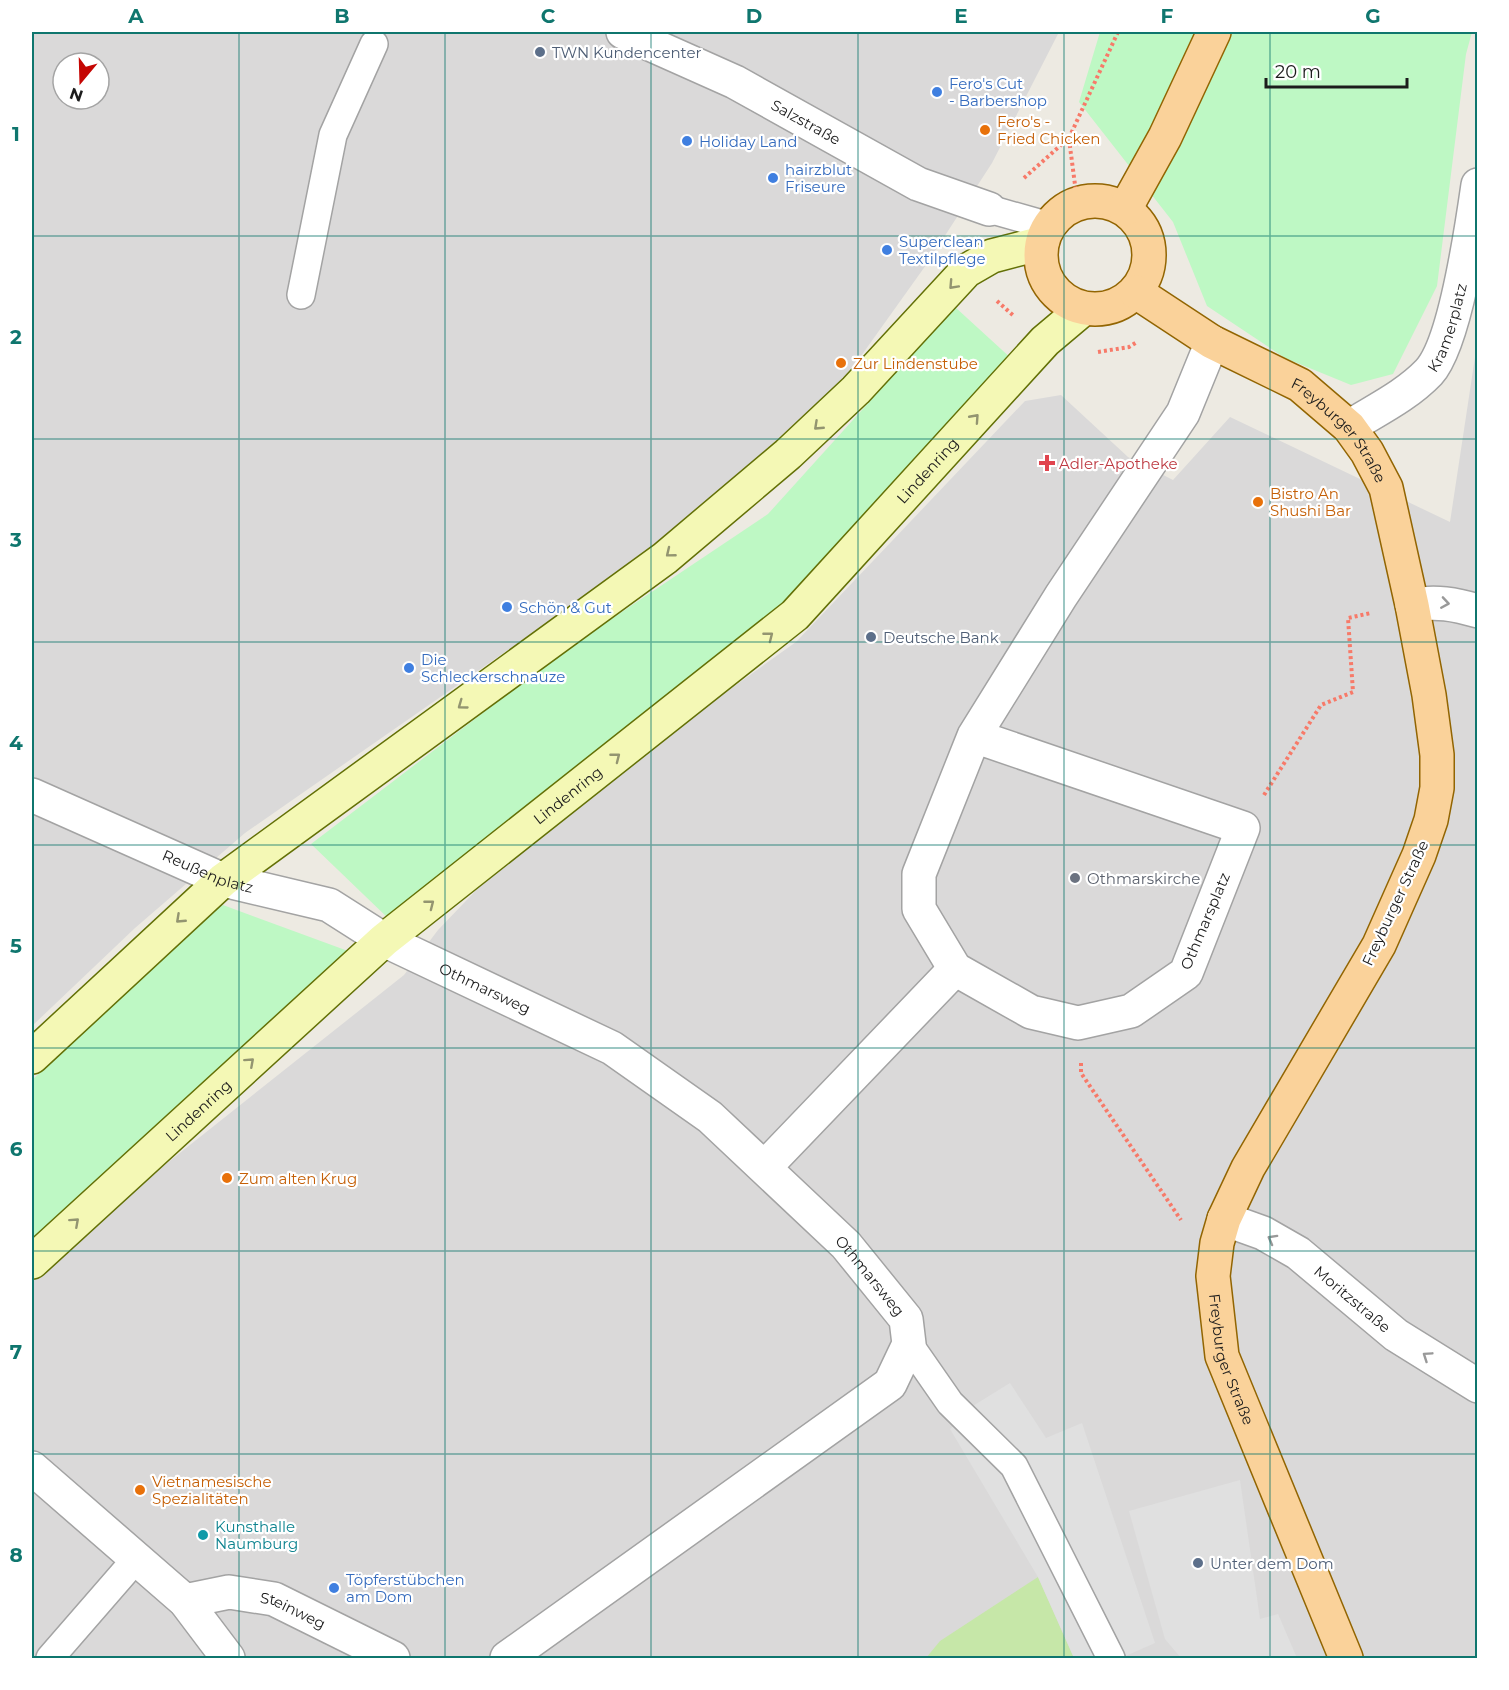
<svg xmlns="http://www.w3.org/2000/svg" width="1509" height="1690" font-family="Montserrat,sans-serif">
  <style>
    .residential { fill: #dad9d9; fill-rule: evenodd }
    .grass { fill: #c6e7a8 }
    .park { fill: #bef8c4 }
    .parking { fill: #e0e0e0 }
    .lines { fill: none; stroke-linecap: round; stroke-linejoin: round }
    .service-casing { stroke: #a3a3a3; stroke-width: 30 }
    .pedestrian-casing { stroke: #a3a3a3; stroke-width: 36 }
    .minor-casing { stroke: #a3a3a3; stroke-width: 36 }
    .secondary-casing { stroke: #637006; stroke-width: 36 }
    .primary-casing { stroke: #926502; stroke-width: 36 }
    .path { stroke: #f77a69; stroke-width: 4; stroke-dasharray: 3 3; stroke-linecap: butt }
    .service { stroke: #fff; stroke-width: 27 }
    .pedestrian { stroke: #fff; stroke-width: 33 }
    .minor { stroke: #fff; stroke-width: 33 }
    .secondary { stroke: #f4f8b5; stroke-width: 33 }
    .primary { stroke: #fad29a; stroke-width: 33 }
    .oneway { stroke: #939570 }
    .oneway2 { stroke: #999 }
    .grid { fill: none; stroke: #0f766e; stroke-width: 1.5; stroke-opacity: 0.55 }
    .service-dot { fill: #5c6f8a; stroke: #fff; stroke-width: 2 }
    .shop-dot { fill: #3f7fe0; stroke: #fff; stroke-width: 2 }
    .food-dot { fill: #e8710a; stroke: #fff; stroke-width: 2 }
    .health-dot { fill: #e0444e; stroke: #fff; stroke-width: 2 }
    .worship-dot { fill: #6b7280; stroke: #fff; stroke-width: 2 }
    .culture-dot { fill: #0f9aa8; stroke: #fff; stroke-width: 2 }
    .labels { text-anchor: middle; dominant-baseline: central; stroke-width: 4.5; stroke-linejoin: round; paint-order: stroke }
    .service-label { font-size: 15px; fill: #4e5e75; stroke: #fff; text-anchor: start }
    .shop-label { font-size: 15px; fill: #366cbe; stroke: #fff; text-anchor: start }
    .street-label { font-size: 15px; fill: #1c1c1c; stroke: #fff }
    .food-label { font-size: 15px; fill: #c56008; stroke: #fff; text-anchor: start }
    .health-label { font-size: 15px; fill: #be3a42; stroke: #fff; text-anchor: start }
    .worship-label { font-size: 15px; fill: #5b616d; stroke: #fff; text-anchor: start }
    .culture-label { font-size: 15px; fill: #0d838f; stroke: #fff; text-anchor: start }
    .neatline { fill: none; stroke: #0f766e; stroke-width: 2 }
    .grid-label { font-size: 20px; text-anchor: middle; font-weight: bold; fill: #0f766e }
  </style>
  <rect width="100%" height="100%" fill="#edeae2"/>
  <!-- residential -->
  <path class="residential" d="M32,32H1059L992,163L926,265L846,377L666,540L245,833L135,928L32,1026ZM63,63H99V99H63Z
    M1477,344V1658H32V1283L64,1245L404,975L438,930L536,828L796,642L1025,401L1061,395L1128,457L1173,480L1230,417L1450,522Z"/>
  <!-- grass -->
  <path class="grass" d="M1038,1577L1074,1658H926L940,1641Z"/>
  <!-- park -->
  <path class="park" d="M1100,32H1472L1466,54L1437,286L1393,374L1351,385L1285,358L1207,306L1173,222L1079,102Z
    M955,307L1013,360L789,602L390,920L311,844L568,648L768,514Z
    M223,905L348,951L32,1240V1080L209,915Z"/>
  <!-- parking -->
  <path class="parking" d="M1010,1383L1046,1438L1082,1423L1155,1643L1121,1658H1074L1038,1577L950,1429L976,1404Z
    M1240,1480L1260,1619L1278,1614L1297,1658H1181L1165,1639L1129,1511Z"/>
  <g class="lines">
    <!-- service casing -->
    <g class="service-casing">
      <path id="service" d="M989,209L1049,226
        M301,295L333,135L374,44
        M909,1344L950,1403L1014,1466L1111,1658
        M50,1658L136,1559"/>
    </g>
    <!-- pedestrian casing -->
    <g class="pedestrian-casing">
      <g id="pedestrian">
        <path id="s1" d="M623,32L735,82L918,184L989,209"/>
        <path d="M32,1468L185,1601L228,1658"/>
      </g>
    </g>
    <!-- minor casing -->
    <g class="minor-casing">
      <g id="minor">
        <path id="s2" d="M1349,427C1376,410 1406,396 1429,372C1455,343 1472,227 1478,185"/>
        <path d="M1412,605C1437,601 1454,604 1478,611"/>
        <path d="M974,736L1243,828L1186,973L1131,1011L1078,1023L1031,1012L955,969L919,909V874L974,736L1061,596L1183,413L1212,342"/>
        <path id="s3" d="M32,795L223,880L329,905L384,940L612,1048L710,1117L846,1245L906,1319L909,1344L890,1384L507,1658"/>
        <path d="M765,1167L955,969"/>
        <path id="s4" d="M1224,1219L1263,1233L1298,1253L1396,1335L1478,1386"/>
        <path id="s5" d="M185,1601L229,1592L274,1599L393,1658"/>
      </g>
    </g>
    <!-- secondary casing -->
    <g class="secondary-casing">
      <g id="secondary">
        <path d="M32,1057L223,880L665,558L788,454L856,390L966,271L992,256L1042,243"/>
        <path id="s6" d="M32,1262L384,940L795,615L1045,341L1083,309"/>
      </g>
    </g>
    <!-- primary casing -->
    <g class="primary-casing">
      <g id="primary">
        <circle cx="1095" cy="255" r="54"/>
        <path d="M1125,209L1165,137L1214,32"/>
        <path id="s7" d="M1136,292L1212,342L1300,385L1349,427L1367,452L1386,488L1412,605L1429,695L1437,755V788L1431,820L1419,855L1379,945L1248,1168L1224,1219L1217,1243L1213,1276L1222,1356L1346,1658"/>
      </g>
    </g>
    <!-- path -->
    <path class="path" d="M1069,139L1077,200
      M1024,178L1069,138L1118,32
      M997,301L1014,316
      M1098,352L1129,347L1137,342
      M1264,795L1321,705L1353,692L1348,618L1371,613
      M1081,1063V1073L1181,1220"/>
    <!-- service -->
    <use href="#service" class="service"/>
    <!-- pedestrian -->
    <use href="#pedestrian" class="pedestrian"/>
    <!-- minor -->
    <use href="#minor" class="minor"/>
    <!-- secondary -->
    <use href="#secondary" class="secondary"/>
    <!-- primary -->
    <use href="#primary" class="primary"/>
  </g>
  <!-- one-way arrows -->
  <defs><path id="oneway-chevron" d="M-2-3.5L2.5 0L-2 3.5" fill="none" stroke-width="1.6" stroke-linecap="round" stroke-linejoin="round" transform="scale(1.5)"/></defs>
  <g class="oneway">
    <use href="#oneway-chevron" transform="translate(953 285) rotate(133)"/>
    <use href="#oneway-chevron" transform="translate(975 418) rotate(-48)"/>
    <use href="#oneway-chevron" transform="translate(818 426) rotate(137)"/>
    <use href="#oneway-chevron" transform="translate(670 553) rotate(141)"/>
    <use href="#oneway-chevron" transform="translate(769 636) rotate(-38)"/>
    <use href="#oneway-chevron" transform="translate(462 705) rotate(144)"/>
    <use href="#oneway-chevron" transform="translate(616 757) rotate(-38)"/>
    <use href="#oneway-chevron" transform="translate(430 904) rotate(-38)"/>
    <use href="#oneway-chevron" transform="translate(180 919) rotate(137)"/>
    <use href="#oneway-chevron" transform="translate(250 1062) rotate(-42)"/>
    <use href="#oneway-chevron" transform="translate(75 1222) rotate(-42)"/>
  </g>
  <g class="oneway2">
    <use href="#oneway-chevron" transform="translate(1445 603) rotate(9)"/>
    <use href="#oneway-chevron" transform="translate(1272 1239) rotate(-151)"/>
    <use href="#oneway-chevron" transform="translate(1427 1356) rotate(-146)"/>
  </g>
  <!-- grid -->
  <path class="grid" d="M239,32V1658M445,32V1658M651,32V1658M858,32V1658M1064,32V1658M1270,32V1658M32,236H1478M32,439H1478M32,642H1478M32,845H1478M32,1048H1478M32,1251H1478M32,1454H1478"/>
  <!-- markers -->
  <g class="service-dot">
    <circle cx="540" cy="52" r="6"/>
    <circle cx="871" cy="637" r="6"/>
    <circle cx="1198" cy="1563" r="6"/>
  </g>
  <g class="shop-dot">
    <circle cx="937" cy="92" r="6"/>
    <circle cx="687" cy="141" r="6"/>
    <circle cx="773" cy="178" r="6"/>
    <circle cx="887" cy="250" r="6"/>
    <circle cx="507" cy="607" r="6"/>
    <circle cx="409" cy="668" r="6"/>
    <circle cx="334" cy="1588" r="6"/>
  </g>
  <g class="food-dot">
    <circle cx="985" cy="130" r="6"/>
    <circle cx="841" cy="363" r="6"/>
    <circle cx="1258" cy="502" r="6"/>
    <circle cx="227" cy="1178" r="6"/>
    <circle cx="140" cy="1490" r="6"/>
  </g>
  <path class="health-dot" d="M1044 454h6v6h6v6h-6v6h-6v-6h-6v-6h6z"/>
  <circle class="worship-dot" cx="1075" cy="878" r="6"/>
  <circle class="culture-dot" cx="203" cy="1535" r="6"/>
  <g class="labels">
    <!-- service labels -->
    <g class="service-label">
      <text x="552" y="52">TWN Kundencenter</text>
      <text x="883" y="637">Deutsche Bank</text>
      <text x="1210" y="1563">Unter dem Dom</text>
    </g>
    <!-- shop labels -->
    <g class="shop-label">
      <text x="949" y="83">Fero's Cut<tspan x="949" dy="17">- Barbershop</tspan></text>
      <text x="699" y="141">Holiday Land</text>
      <text x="785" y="169">hairzblut<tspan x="785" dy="17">Friseure</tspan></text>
      <text x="899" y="241">Superclean<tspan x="899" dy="17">Textilpflege</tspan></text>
      <text x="519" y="607">Schön &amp; Gut</text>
      <text x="421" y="659">Die<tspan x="421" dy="17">Schleckerschnauze</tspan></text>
      <text x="346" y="1579">Töpferstübchen<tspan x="346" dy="17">am Dom</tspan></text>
    </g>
    <!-- street labels -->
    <g class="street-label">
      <text stroke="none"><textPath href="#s1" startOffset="204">Salzstraße</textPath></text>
      <text stroke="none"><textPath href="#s2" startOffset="146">Kramerplatz</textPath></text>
      <text stroke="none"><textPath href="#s7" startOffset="249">Freyburger Straße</textPath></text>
      <text stroke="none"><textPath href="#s6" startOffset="1197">Lindenring</textPath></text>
      <text stroke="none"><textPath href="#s6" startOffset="711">Lindenring</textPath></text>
      <text stroke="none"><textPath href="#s3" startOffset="192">Reußenplatz</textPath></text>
      <text transform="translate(1395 903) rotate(-65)">Freyburger Straße</text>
      <text transform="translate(1205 921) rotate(-67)">Othmarsplatz</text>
      <text stroke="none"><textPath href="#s3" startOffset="495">Othmarsweg</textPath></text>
      <text stroke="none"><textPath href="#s6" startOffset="225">Lindenring</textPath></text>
      <text stroke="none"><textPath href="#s3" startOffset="981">Othmarsweg</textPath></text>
      <text stroke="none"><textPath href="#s4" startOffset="153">Moritzstraße</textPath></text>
      <text stroke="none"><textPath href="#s7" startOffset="1257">Freyburger Straße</textPath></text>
      <text stroke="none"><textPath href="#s5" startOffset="112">Steinweg</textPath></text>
    </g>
    <!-- food labels -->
    <g class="food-label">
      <text x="997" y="121">Fero's -<tspan x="997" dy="17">Fried Chicken</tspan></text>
      <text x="853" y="363">Zur Lindenstube</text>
      <text x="1270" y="493">Bistro An<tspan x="1270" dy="17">Shushi Bar</tspan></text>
      <text x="239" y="1178">Zum alten Krug</text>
      <text x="152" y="1481">Vietnamesische<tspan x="152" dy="17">Spezialitäten</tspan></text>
    </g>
    <!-- health labels -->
    <g class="health-label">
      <text x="1059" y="463">Adler-Apotheke</text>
    </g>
    <!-- worship labels -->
    <g class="worship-label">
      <text x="1087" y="878">Othmarskirche</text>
    </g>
    <!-- culture labels -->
    <g class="culture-label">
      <text x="215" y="1526">Kunsthalle<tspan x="215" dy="17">Naumburg</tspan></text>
    </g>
  </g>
  <!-- border -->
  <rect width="1509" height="1690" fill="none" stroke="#ffffff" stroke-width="66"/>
  <!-- north arrow -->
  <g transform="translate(81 81) rotate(199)"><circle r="28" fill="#ffffff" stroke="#a4a4a4" stroke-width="1.5"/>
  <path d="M0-4.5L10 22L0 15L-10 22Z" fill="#c50603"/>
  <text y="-9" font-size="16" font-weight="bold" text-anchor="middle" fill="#1c1c1c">N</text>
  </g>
  <!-- scale -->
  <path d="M1266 78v9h141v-9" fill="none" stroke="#1c1c1c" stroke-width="3"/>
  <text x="1275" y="78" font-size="18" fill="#1c1c1c" stroke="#ffffff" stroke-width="4.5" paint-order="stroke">20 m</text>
  <rect x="33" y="33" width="1443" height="1624" class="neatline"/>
  <g class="grid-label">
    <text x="136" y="23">A</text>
    <text x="342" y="23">B</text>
    <text x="548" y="23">C</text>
    <text x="754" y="23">D</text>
    <text x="961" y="23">E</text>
    <text x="1167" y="23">F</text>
    <text x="1373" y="23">G</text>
    <text x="16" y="141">1</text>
    <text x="16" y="344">2</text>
    <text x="16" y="547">3</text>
    <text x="16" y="750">4</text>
    <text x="16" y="953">5</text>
    <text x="16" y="1156">6</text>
    <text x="16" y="1359">7</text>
    <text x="16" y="1562">8</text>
  </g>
</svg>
